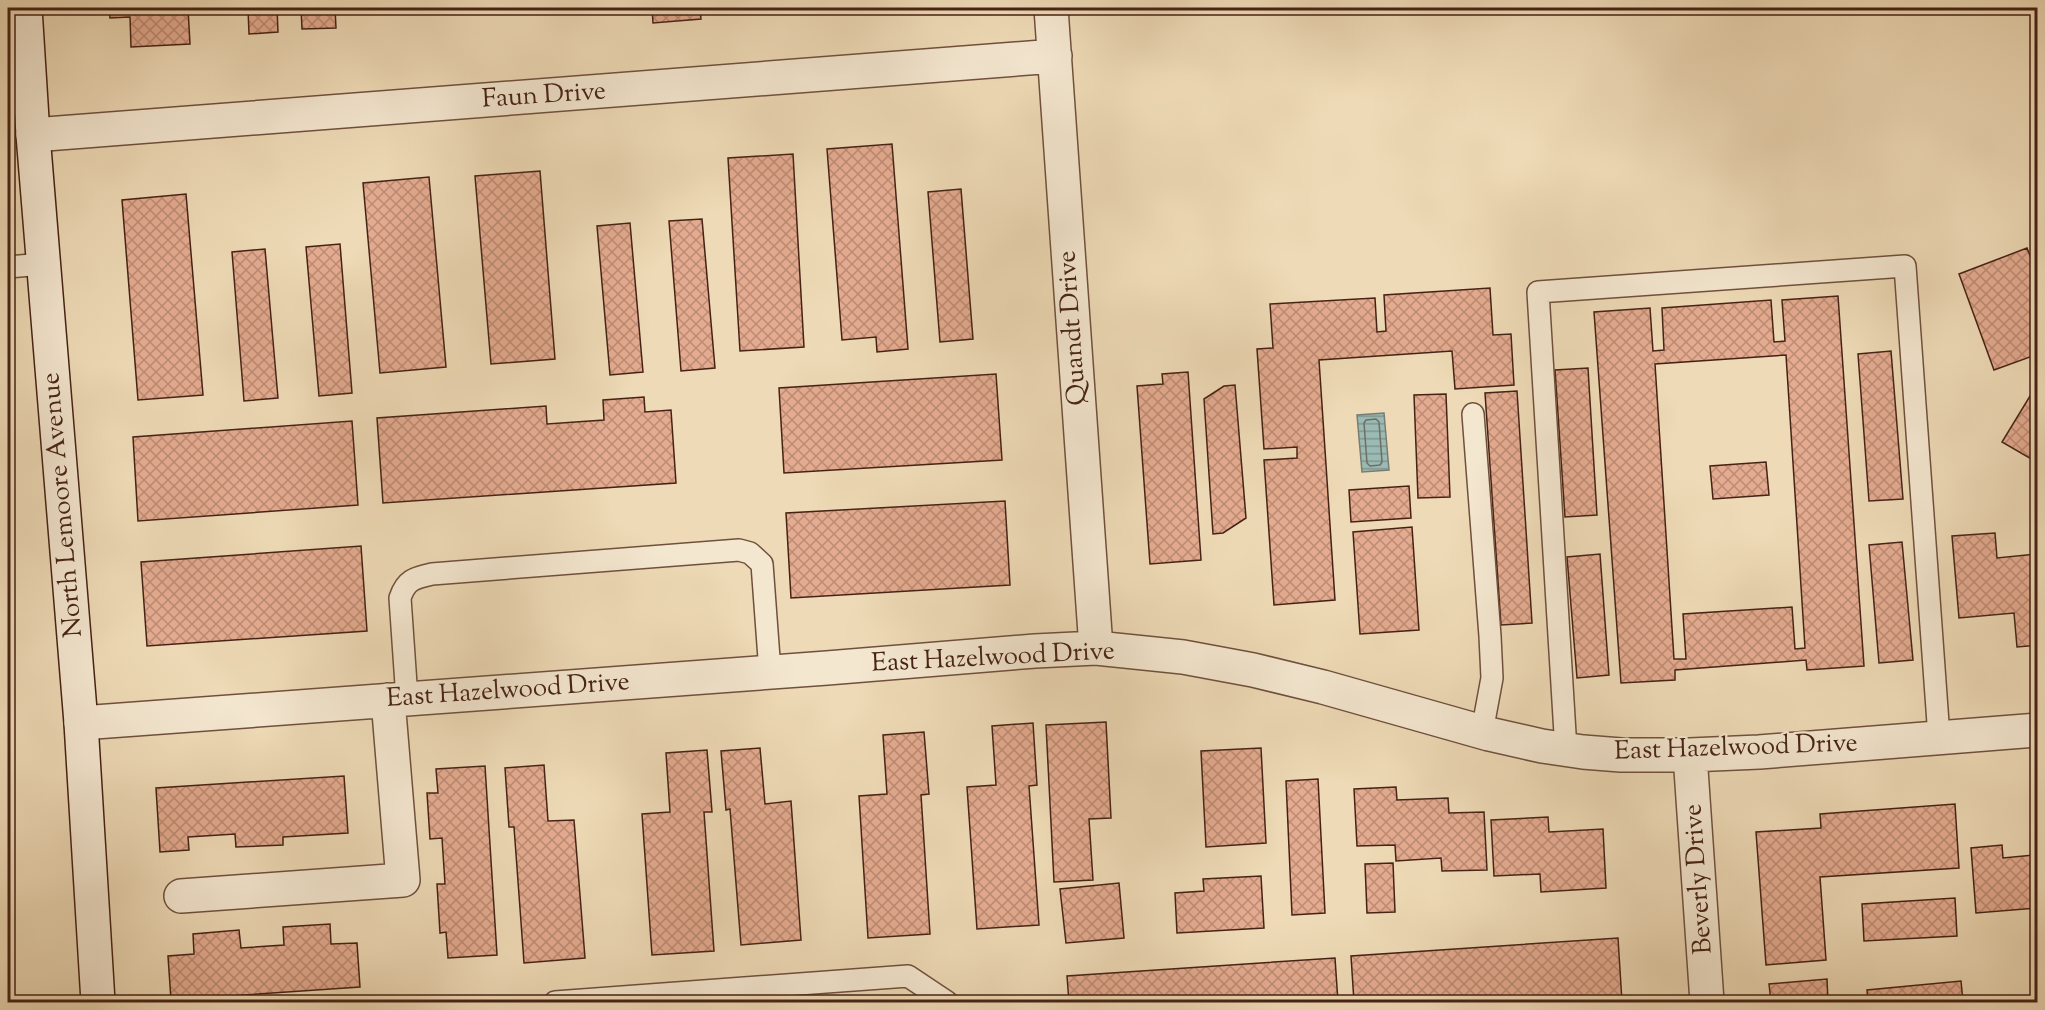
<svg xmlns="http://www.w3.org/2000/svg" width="2045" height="1010" font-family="'Sorts Mill Goudy',serif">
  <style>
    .water { fill: url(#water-rules); stroke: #787d74; stroke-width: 1.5 }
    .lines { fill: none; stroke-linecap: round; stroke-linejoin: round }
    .shore { stroke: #706e64; stroke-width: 1.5 }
    .building { fill: url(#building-cross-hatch); stroke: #462215; stroke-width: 1.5; fill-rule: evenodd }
    .service-casing { stroke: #70503d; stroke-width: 24 }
    .minor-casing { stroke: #70503d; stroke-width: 36 }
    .secondary-casing { stroke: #462215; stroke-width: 36 }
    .service { stroke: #f4e7d0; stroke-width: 21 }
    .minor { stroke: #f4e7d0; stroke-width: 33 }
    .secondary { stroke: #f4e7d0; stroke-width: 33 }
    .labels { text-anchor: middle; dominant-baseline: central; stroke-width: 4.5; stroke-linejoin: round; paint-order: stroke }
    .street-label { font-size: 26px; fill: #462215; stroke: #f4e7d0 }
  </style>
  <defs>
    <pattern id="water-rules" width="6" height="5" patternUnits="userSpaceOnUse" patternTransform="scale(1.5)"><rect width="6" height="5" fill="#9abab3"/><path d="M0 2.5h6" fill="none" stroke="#7f9790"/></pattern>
    <pattern id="building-cross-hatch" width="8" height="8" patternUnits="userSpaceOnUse" patternTransform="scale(1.5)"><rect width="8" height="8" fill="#e5ab90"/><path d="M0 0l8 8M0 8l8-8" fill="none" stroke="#bb8b74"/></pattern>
  </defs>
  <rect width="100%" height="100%" fill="#eedab6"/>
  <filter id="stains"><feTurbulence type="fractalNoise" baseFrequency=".00333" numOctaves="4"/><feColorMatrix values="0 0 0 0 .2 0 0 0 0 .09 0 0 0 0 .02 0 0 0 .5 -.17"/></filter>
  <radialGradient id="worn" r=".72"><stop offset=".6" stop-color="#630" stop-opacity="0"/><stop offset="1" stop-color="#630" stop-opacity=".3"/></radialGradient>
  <!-- water -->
  <path class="water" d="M1384,413L1389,470L1362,472L1357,415Z"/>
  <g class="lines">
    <!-- shore -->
    <path class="shore" d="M1376,419L1379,422L1382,462L1380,465L1370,466L1367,463L1364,423L1366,420Z"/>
  </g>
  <!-- building -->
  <path class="building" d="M109,8H188L190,44L131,47L130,17L110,18Z
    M219,8H277L278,32L249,34L248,9L220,11Z
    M301,8H335L336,28L302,29Z
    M652,8H700L701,19L653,23Z
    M802,8H851L852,9L802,13Z
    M892,144L908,349L877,352L876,337L842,340L827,149Z
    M793,154L804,347L740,351L728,158Z
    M540,171L555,359L491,364L475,176Z
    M429,177L446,367L380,373L363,183Z
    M961,189L973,339L940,342L928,192Z
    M186,194L203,395L138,400L122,200Z
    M702,219L715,368L681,371L669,221Z
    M630,223L643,372L610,375L597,226Z
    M340,244L352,393L319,396L306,247Z
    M2027,248L2038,276V354L1994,370L1959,274Z
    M265,249L278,398L244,401L232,252Z
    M1490,288L1493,335L1511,334L1514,385L1455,389L1452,351L1319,360L1335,600L1274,605L1264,460L1297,458V447L1264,449L1257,349L1273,348L1270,304L1375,298L1377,332L1386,331L1384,295Z
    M1838,296L1864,666L1807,670L1806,660L1675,670V680L1621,683L1594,312L1650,308L1653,351L1664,350L1662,308L1771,300L1774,342L1785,341L1782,300ZM1786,355L1805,648L1795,649L1792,607L1683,614L1686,659H1674L1655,364Z
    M1891,351L1903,499L1869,501L1858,354Z
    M1588,368L1597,515L1565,517L1555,370Z
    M1188,372L1201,560L1150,564L1137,386L1163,384L1162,374Z
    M996,374L1002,460L784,473L779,388Z
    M2038,383V452L2033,460L2002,442Z
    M1235,385L1246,518L1223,533L1213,534L1204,399L1224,386Z
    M1517,391L1532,623L1501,625L1485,393Z
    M1446,394L1450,497L1418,498L1414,395Z
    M644,397L645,412L671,410L676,483L383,503L377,418L546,406L547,424L604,420L603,400Z
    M352,421L358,505L138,521L133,437Z
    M1766,462L1769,495L1713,499L1710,466Z
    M1409,486L1411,518L1351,522L1349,490Z
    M1005,501L1010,585L791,598L786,513Z
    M1412,527L1419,630L1360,634L1353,532Z
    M1995,533L1997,558L2037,554L2038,645L2017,647L2014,613L1959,618L1952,536Z
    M1902,542L1913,660L1879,663L1869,545Z
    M361,546L367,631L147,646L141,562Z
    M1600,554L1609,675L1577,678L1567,557Z
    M1106,722L1111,818L1089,819L1093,880L1054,882L1046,725Z
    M1033,723L1037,785L1029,786L1039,925L977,929L967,787L996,785L992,726Z
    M924,732L929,794L921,795L930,934L868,938L859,796L887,794L883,735Z
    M760,748L765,804L791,801L801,940L741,945L730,809L726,810L721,751Z
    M1261,748L1266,843L1206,847L1201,751Z
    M707,750L712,812H704L714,951L652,955L642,814L670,812L666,753Z
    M544,765L548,821L574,820L585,958L524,963L514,827H509L505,768Z
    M485,766L497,955L448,958L446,932L440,933L437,884H445L442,838L430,839L427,793H438L436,769Z
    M344,776L348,833L283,837V845L236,847L235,834L188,837L189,850L160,852L156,788Z
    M1318,779L1325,913L1292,915L1286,781Z
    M1396,787L1397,800L1448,798L1449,813L1484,812L1487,870L1442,871L1441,858L1396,861L1395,845L1357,846L1354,789Z
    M1955,804L1959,868L1820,877L1826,960L1766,965L1756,832L1821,828L1820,814Z
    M1548,817L1549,832L1603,829L1606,888L1541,892L1540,874L1494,876L1491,820Z
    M2038,820V908L1976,913L1971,848L2002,845L2003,858L2035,855L2032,821Z
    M1393,863L1395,912L1367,913L1365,864Z
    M1261,876L1264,928L1177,933L1175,893L1204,891L1203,879Z
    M1119,883L1124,938L1066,943L1060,889Z
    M1955,898L1957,936L1864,941L1862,904Z
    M330,924L331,944L357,943L360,987L171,1000L168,956L194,954L193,934L239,930L241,948L284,945L283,927Z
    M1618,938L1622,1002H1354L1351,956Z
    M1335,958L1338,1002H1069L1067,976Z
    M1827,979L1828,1002H1771L1769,984Z
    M1961,981L1963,1002H1868L1867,990Z"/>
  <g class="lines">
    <!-- service casing -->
    <g class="service-casing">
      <path id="service" d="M8,267L43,264
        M1473,414L1490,636L1492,678L1482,732
        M407,699L400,598C406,580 414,578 432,574L739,550L750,553L762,564L770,672
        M1566,750L1538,292L1905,266L1939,737
        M555,1002L908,976L947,1002"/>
    </g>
    <!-- minor casing -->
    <g class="minor-casing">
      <path id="minor" d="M1051,8L1096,648
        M33,135L1055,56
        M81,723L827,668L1035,651L1096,648L1183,657L1253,670L1323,687L1489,734L1542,746L1583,752L1621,755H1690L1759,752L2038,730
        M1690,755L1707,1002
        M181,896L403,880L388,700"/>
    </g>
    <!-- secondary casing -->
    <g class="secondary-casing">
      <path id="secondary" d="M25,8L33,135L81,723L98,1002"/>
    </g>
    <!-- service -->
    <use href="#service" class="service"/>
    <!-- minor -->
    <use href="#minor" class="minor"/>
    <!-- secondary -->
    <use href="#secondary" class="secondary"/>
  </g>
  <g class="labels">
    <!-- street labels -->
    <g class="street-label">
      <text transform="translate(544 96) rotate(-4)">Faun Drive</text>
      <text transform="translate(1073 328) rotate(-94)">Quandt Drive</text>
      <text transform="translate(63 505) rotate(-95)">North Lemoore Avenue</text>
      <text transform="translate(993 658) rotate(-3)">East Hazelwood Drive</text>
      <text transform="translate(508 691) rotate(-4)">East Hazelwood Drive</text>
      <text transform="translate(1736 748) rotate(-2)">East Hazelwood Drive</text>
      <text transform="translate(1699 879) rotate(-94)">Beverly Drive</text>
    </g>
  </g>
  <!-- margin -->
  <rect width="2045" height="1010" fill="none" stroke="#eedab6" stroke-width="30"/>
  <rect x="9" y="9" width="2027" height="992" fill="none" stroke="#462215" stroke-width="3"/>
  <rect x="15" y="15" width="2015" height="980" fill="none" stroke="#462215" stroke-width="1.5"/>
  <rect width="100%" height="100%" filter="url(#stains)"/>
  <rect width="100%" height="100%" fill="url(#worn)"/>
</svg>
